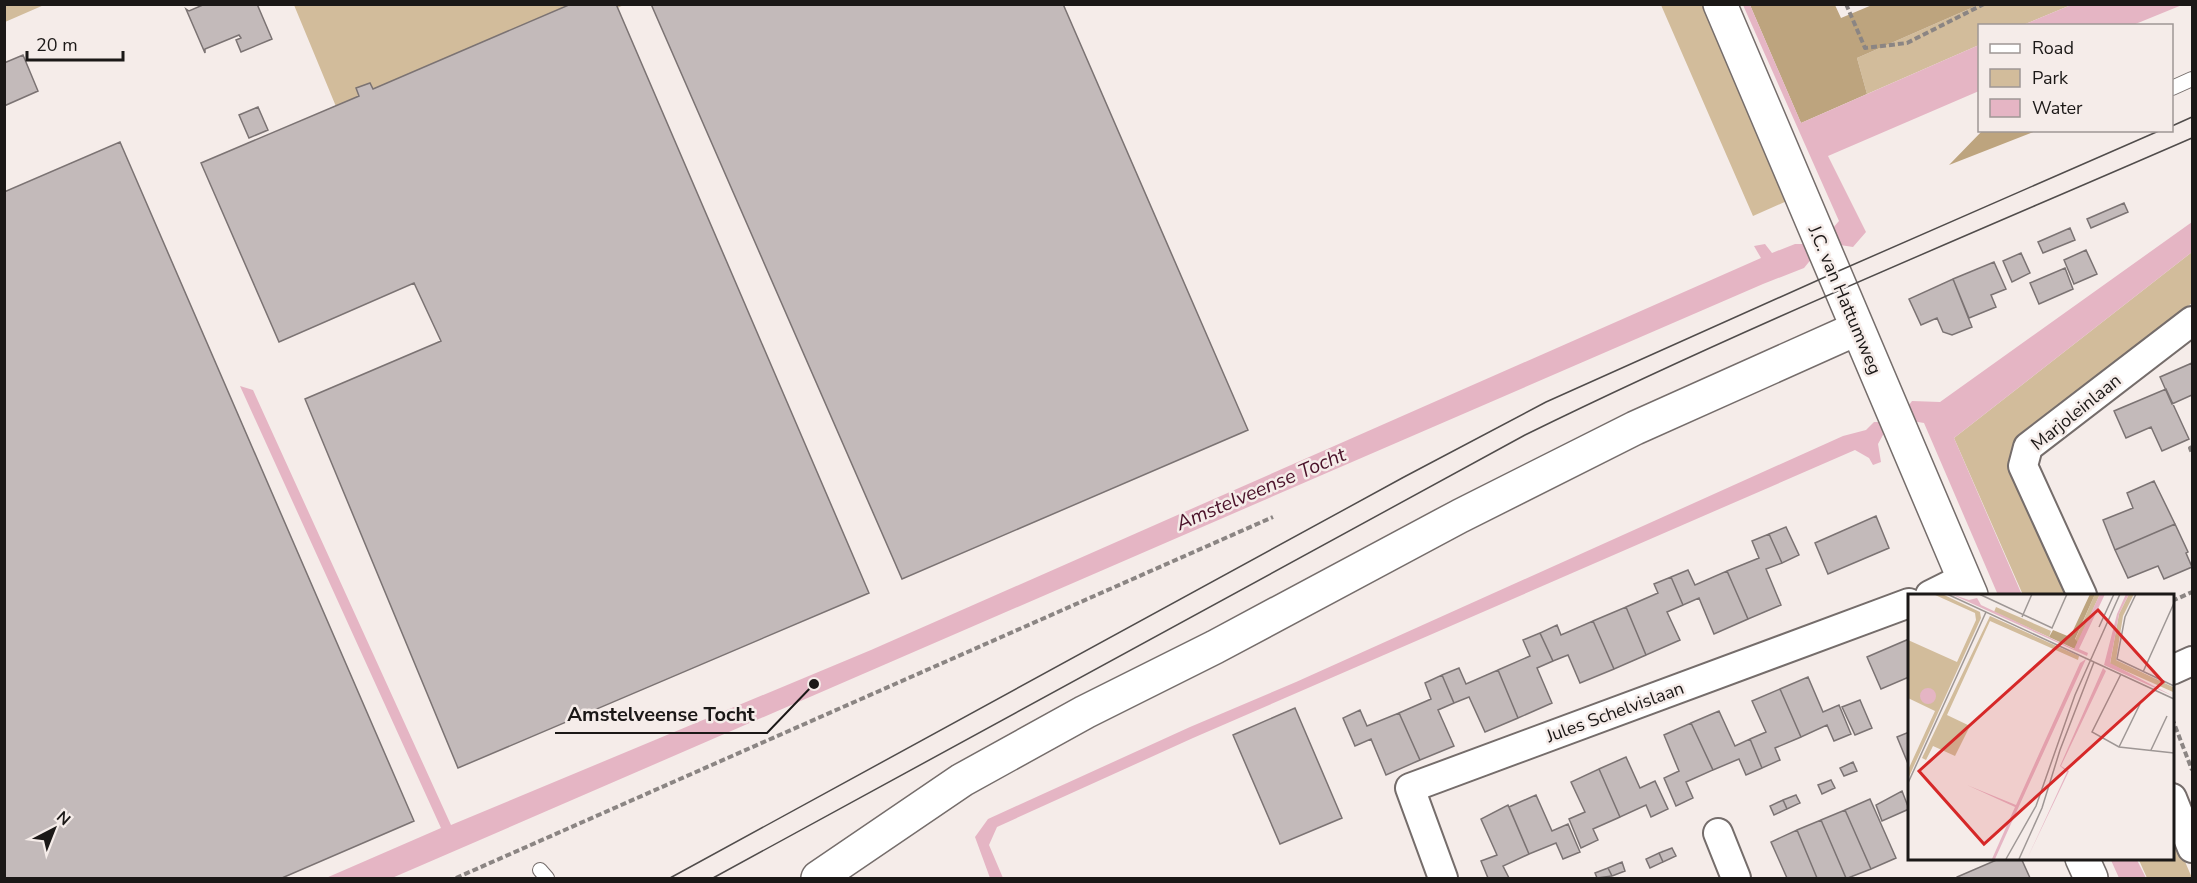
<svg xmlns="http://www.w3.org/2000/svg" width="2197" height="883" font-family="'Nunito Sans',sans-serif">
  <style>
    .green { fill: #d2bc9b }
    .forest { fill: #bda47e }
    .water { fill: #e5b5c4 }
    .building { fill: #c3baba; stroke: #7b7373; stroke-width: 1.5 }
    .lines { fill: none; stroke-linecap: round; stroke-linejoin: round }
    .lane-casing { stroke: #756d6b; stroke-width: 16 }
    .street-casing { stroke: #756d6b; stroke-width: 32 }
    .secondary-casing { stroke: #756d6b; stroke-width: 36 }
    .path { stroke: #8b8583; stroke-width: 4; stroke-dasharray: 6 3; stroke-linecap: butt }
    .lane { stroke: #fff; stroke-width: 14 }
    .street { stroke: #fff; stroke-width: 28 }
    .secondary { stroke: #fff; stroke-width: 33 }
    .tram { stroke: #504c4b; stroke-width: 1.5 }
    .labels { text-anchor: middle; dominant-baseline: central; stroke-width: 5; stroke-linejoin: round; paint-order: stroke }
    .street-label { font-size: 18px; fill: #1b1817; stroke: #f5ece9 }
    .water-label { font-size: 20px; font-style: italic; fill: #4b122a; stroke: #f5ece9 }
    .inset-road { fill: none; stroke: #9e9795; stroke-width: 1.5 }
    .view { fill: #d62828; fill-opacity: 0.15; stroke: #d62828; stroke-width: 3 }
    .inset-edge { fill: none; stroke: #1b1817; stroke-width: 3 }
    .leader { fill: none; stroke: #1b1817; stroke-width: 2 }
    .callout-dot { fill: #1b1817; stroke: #f5ece9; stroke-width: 2 }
    .callout-label { font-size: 20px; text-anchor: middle; font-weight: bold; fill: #1b1817; stroke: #f5ece9; stroke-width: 5; stroke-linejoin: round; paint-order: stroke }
  </style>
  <rect width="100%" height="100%" fill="#f5ece9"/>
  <!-- green -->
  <path class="green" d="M5,4H44V5L5,22Z
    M294,5H624L342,121Z
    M1661,5H1703L1789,200L1753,216Z
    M1978,5H2071L2023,25L1980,26L1979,45L1867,94L1857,58Z
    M2192,252V303L2018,435L2011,453L2018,475L2069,595H2023L1954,438Z
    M2172,831L2192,878H2147L2138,858H2172Z"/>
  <!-- forest -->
  <path class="forest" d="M1750,5H1835L1841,18L1872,5H1978L1857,58L1867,94L1801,123Z
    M1983,130H2036V131L1949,165Z"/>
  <!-- water -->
  <path class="water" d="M1743,5H1750L1801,123L1979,45V91L1828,156L1866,232L1853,247L1840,245L1832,229L1839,221Z
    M2071,5V4L2182,5L2133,25H2023Z
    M2192,222V252L1954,438L2022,595H1998L1924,423L1912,421L1906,409L1912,401L1940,402Z
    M1765,244L1772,253L1795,244H1806L1813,257L1804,268L1763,284L392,878H326L441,828L240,386L253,390L451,825L871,650L1761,258L1754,246Z
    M1874,422H1879L1884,433L1878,444L1881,462L1873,465L1869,458L1855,450L1193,738L997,827L989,845L1003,878H990L975,837L988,819L1190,727L1296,682L1843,436L1866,430Z
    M2110,858H2136L2146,878H2119Z"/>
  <!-- building -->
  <path class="building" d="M205,4H257L272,39L241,52L236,40L241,38L239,35L205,49V53L186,9L189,11Z
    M571,4H616L869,593L458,768L305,399L441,341L414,283L279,342L201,163L359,96L356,88L370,83L373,89Z
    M651,4H1063L1248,430L902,579Z
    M23,55L38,91L4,106V63Z
    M258,107L268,130L249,138L239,115Z
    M120,142L414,821L282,878H4V192Z
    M2124,203L2128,212L2091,228L2087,219Z
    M2070,228L2075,240L2043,253L2038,242Z
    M2086,250L2097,274L2074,284L2064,260Z
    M2021,253L2030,273L2012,282L2003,261Z
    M1994,262L2006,289L1991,295L1996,307L1969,318L1953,279Z
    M2065,268L2073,289L2039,304L2030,283Z
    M1953,279L1972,327L1952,335L1943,332L1937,318L1921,325L1909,299Z
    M2192,363V395L2172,404L2160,377Z
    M2166,389L2189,439L2162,451L2151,427L2126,438L2114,411Z
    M2154,481L2175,524L2115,550L2103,520L2133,508L2127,493Z
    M1876,516L1889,548L1828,574L1815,543Z
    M2175,524L2188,552L2186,553L2192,567L2164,579L2158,566L2128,578L2115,550Z
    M1786,527L1799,555L1782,563L1769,534Z
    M1769,534L1782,563L1766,569L1781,605L1748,619L1727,571L1759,558L1752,541Z
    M1688,570L1695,585L1727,571L1748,619L1714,634L1699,598L1683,605L1671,577Z
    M1671,577L1683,605L1667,612L1680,640L1646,655L1626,607L1658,593L1654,584Z
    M1626,607L1646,655L1614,669L1593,621Z
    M1593,621L1614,669L1580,683L1568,655L1553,661L1540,633L1557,625L1561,635Z
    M1540,633L1553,661L1537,668L1552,703L1518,718L1498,670L1530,656L1523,640Z
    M1909,639V677L1881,689L1867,657Z
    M1459,668L1466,684L1498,670L1518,718L1485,732L1469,697L1454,703L1442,675Z
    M1442,675L1454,703L1438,710L1454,746L1420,760L1399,713L1431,699L1425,683Z
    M1808,677L1823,712L1839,705L1851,734L1834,741L1827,725L1801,737L1780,689Z
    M1780,689L1801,737L1775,748L1780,760L1762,768L1750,739L1766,732L1752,701Z
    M1860,700L1872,728L1855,735L1842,707Z
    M1295,708L1342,818L1280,844L1233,735Z
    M1360,710L1367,726L1399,713L1420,760L1386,775L1371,739L1355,746L1343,718Z
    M1719,711L1735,746L1750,739L1762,768L1746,775L1739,759L1713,770L1691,723Z
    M1691,723L1713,770L1686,782L1693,798L1676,806L1664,778L1679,771L1664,735Z
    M1909,732V766L1897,737Z
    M1626,757L1640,788L1655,781L1668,809L1651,817L1646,805L1620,817L1599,769Z
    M1853,762L1857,771L1844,776L1840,768Z
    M1599,769L1620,817L1593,829L1598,840L1581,848L1569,819L1585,812L1571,782Z
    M1831,780L1835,788L1822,794L1818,785Z
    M1902,791L1909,809L1882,821L1876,805Z
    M1536,795L1552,831L1568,824L1580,852L1563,859L1556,843L1529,854L1509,807Z
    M1796,795L1800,803L1787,809L1783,800Z
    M1870,799L1896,858L1871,869L1845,810Z
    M1783,800L1787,809L1774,815L1770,806Z
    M1508,805L1529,854L1503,866L1509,878H1488L1481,861L1497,855L1481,819Z
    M1845,810L1871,869L1848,878H1846L1821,820Z
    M1821,820L1846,878H1817L1797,830Z
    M1797,830L1817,878H1787L1771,842Z
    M1672,848L1676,856L1663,862L1659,853Z
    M1659,853L1663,862L1650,868L1646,859Z
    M2001,858H2021L2030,878H1957V877Z
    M1622,862L1625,871L1612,876L1608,868Z
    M1608,868L1612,876L1597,878L1595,873Z"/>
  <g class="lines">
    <!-- lane casing -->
    <g class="lane-casing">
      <path id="lane" d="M2172,88L2192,79
        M540,870L547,878"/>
    </g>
    <!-- street casing -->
    <g class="street-casing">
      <path id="street" d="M1930,595L1964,578
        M2082,595L2023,466L2028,447L2192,321
        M2172,670L2192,661
        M2172,798L2192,848
        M1718,833L1736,878
        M1443,878L1410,788L1909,603"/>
    </g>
    <!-- secondary casing -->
    <g class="secondary-casing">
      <path id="secondary" d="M1720,4L1971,595
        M2082,858L2091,878
        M818,878L962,780L1085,712L1215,647L1460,516L1635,428L1856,329"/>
    </g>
    <!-- path -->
    <path class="path" d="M1846,4L1865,48L1907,43L1984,4
      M2192,447L2190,448L2192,453
      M2172,601L2192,592
      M2172,718L2192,770
      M456,878L1273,517"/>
    <!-- lane -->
    <use href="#lane" class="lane"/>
    <!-- street -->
    <use href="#street" class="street"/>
    <!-- secondary -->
    <use href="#secondary" class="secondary"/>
    <!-- tram -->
    <path class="tram" d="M2172,126L2192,117
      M670,878L1404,477L1546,402L1834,273L2161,130
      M713,878L1525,435C1743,328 1969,235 2192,138"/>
  </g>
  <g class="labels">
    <!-- street labels -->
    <g class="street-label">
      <text transform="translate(1845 300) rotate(67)">J.C. van Hattumweg</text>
      <text transform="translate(2076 412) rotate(-39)">Marjoleinlaan</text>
      <text transform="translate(1615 712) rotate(-20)">Jules Schelvislaan</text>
    </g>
    <!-- water labels -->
    <g class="water-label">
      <text transform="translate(1261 489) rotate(-23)">Amstelveense Tocht</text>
    </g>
  </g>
  <!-- overview -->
  <g transform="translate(1908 594)">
    <rect width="266" height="266" fill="#f5ece9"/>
    <path d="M25,0H34L72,18L73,24L0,185V176L27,117L0,104V46L49,68L68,26L67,19ZM187,0H192L170,48L167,46ZM221,0H226L215,22L208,66L265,93V98L202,70L211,20ZM88,13L143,37L141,43L86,18ZM82,22L171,62L170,66L82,27L39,121L62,132L47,162L25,152L18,166L14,164Z" fill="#d2bc9b"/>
    <path d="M182,0H187L167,45L170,48L167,55L141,43L145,36L162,43Z" fill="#bda47e"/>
    <path d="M43,0L61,6L69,4L73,11L166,55L192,0H197L171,55L180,59L179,62ZM218,0H221L211,20L202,69L265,102L196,71L209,20ZM178,65L87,265H84L107,213L59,191L108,211L172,69ZM195,74L198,77L153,172L161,177L119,265L159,178L152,172ZM12 102a8 8 0 1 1 16 0a8 8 0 1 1-16 0Z" fill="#e5b5c4"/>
    <path class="inset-road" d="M39,0L266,105M71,0L144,34L159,0M228,0L217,23L209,65L266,92M114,23L124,0M191,33L206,0M235,78L266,9M213,80L184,138L211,153L266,159M211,153L232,110M243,156L259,122M0,189L78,18M98,265L128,212L167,101L212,0M111,265L134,214L152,156L186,68"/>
    <path class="view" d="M190,16L255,88L76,250L11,177Z"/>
    <rect width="266" height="266" class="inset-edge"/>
  </g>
  <!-- callouts -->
  <path class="leader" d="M814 684L767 733H555"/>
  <circle class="callout-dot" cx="814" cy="684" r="6"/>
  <g class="callout-label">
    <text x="661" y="721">Amstelveense Tocht</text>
  </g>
  <!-- border -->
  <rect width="2197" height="883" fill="none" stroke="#1b1817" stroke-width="12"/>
  <!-- legend -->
  <rect x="1978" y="24" width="195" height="108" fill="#f5ece9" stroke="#9e9795" stroke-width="1.5"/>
  <rect x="1990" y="44" width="30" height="9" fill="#ffffff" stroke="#9e9795" stroke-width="1.5"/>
  <text x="2032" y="54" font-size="18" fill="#1b1817">Road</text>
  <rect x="1990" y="69" width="30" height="18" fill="#d2bc9b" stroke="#9e9795" stroke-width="1.5"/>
  <text x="2032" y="84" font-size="18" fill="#1b1817">Park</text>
  <rect x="1990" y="99" width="30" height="18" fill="#e5b5c4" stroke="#9e9795" stroke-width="1.5"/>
  <text x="2032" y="114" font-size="18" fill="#1b1817">Water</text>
  <!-- north arrow -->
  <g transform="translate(54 829) rotate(42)" stroke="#f5ece9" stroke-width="4.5" paint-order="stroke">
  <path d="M0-4.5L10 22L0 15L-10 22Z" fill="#1b1817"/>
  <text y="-9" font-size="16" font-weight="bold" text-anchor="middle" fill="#1b1817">N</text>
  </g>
  <!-- scale -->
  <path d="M27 51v9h96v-9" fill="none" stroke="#1b1817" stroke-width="3"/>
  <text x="36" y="51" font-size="18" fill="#1b1817" stroke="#f5ece9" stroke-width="4.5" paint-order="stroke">20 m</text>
</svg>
